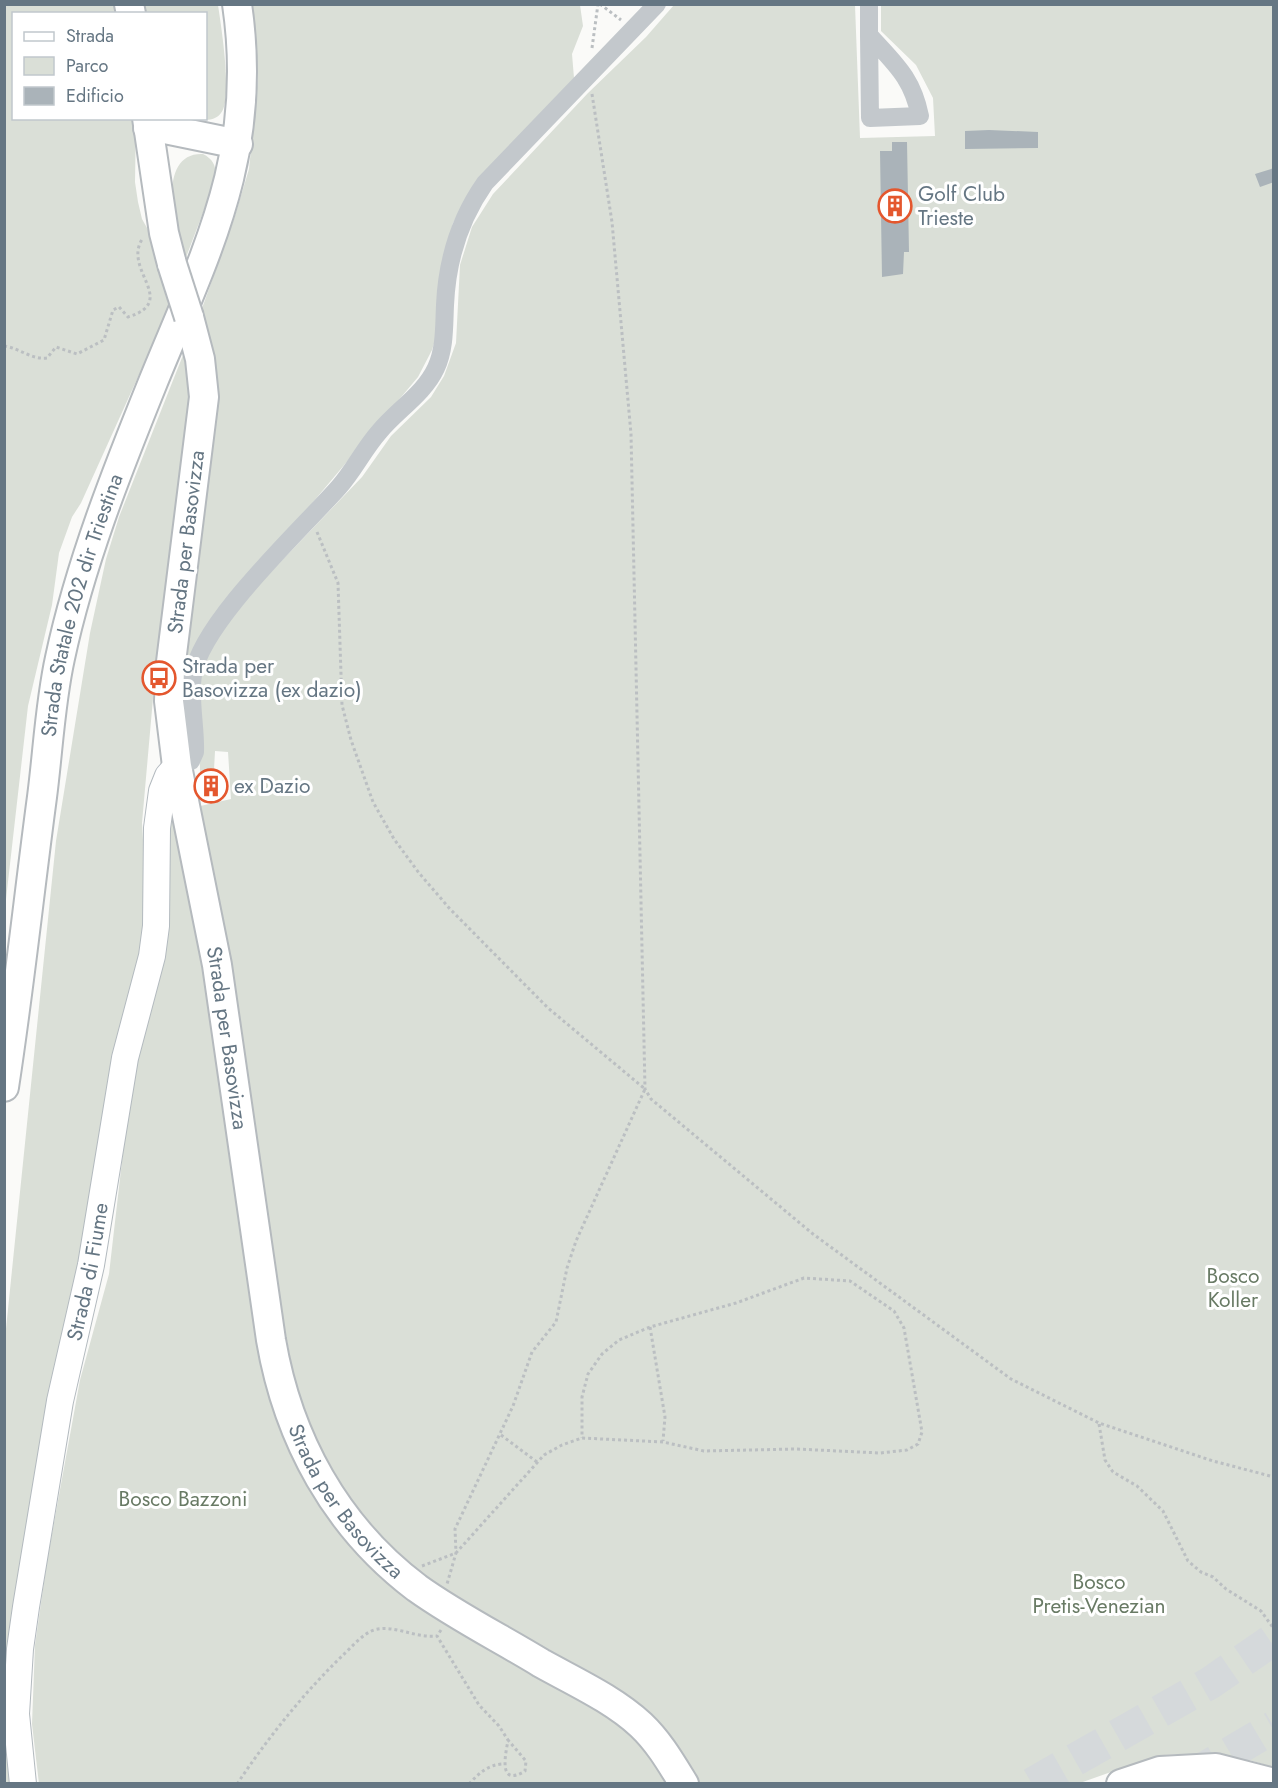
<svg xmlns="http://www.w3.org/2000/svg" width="1278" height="1788" font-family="Jost,sans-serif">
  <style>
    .green { fill: #dadfd7 }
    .building { fill: #aab3b9 }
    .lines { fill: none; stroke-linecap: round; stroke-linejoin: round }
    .highway-tunnel { stroke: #d5d9db; stroke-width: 33; stroke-dasharray: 33 16; stroke-linecap: butt }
    .secondary-casing { stroke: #b3babf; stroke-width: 28 }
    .primary-casing { stroke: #b5babe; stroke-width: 32 }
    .path { stroke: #bbbfc2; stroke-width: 3; stroke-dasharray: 3 3; stroke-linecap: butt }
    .street { stroke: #c3c8cc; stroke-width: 18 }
    .secondary { stroke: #fff; stroke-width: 26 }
    .primary { stroke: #fff; stroke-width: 28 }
    .primary-bridge-casing { stroke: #b5babe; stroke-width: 32; stroke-linecap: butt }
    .primary-bridge { stroke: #fff; stroke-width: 28 }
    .labels { text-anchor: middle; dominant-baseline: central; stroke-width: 6; stroke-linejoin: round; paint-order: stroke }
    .poi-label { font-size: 21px; fill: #657683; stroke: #fff; text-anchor: start }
    .street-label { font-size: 21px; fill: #657683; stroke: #fff }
    .park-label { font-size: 21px; fill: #687a64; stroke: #fff }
  </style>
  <rect width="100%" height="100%" fill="#fafaf8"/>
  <!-- green -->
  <path class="green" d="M5,5H119L121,13L14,14V118L136,119L135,182L138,202L142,219L151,235L171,304L81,503L72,517L59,553L52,605L28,706L5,908Z
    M142,5H218C221,25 233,99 221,113C216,120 207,121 199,119L206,118V14L143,13Z
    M253,5H580L583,26L572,54L574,78L468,195L453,223L442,265L439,328L432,350L418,377L199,638L187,663L184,688L178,699L200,314L234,219L249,169L258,79Z
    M674,5H855L860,138L935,136L933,98L916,65L881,31V5H1273V1767L1239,1757L1189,1754L1164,1755L1142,1761L1080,1783H693L673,1752L452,1599L371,1536L331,1481L300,1409L278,1293L196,807L231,799L228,752L215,751L214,770L200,772L199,676L214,642L245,599L362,477L391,436L431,397L444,376L456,343L460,265L472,227L493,194L588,93L646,37Z
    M203,154C215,160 217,169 215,181L185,260C174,234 155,152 203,154Z
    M185,350L191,394L157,653L142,823L148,923L120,1034L13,1783L5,1784L4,1348L56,841L90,633L106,559L119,517Z
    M171,804L313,1491L622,1725L657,1761L671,1783L39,1784L32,1724L35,1645L47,1561L80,1380L109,1274L128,1109Z"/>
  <!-- building -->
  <path class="building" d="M989,130L1038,132V148L965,149V131Z
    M892,142H907L909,252H904L903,274L882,277L880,151H892Z
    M1274,168V182L1260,187L1255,174Z
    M220,774L224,793L202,797L198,778Z"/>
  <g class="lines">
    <!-- highway-tunnel -->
    <path class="highway-tunnel" d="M1188,1778L1274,1727
      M1032,1784L1210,1683L1274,1639"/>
    <!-- secondary casing -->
    <g class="secondary-casing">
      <g id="secondary">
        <path id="s1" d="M23,1784L16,1714L20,1649L26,1607L60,1401L91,1265L125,1058L152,956L156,926L157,828L162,791L168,776L177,766"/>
      </g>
    </g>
    <!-- primary casing -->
    <g class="primary-casing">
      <g id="primary">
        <path d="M129,4L131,14"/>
        <path d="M147,118L164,233L172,264"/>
        <path d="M148,128H160L238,144"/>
        <path id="s2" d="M189,317L200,359L204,397L170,670L169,701L177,766L217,965L271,1340C288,1439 336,1527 417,1588C456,1616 500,1638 541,1663C575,1682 613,1699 641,1725C659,1742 671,1763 684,1784"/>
        <path id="s3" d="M4,1087C19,990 29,894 42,797C48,751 50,703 60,658C80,564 117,471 153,382C207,250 259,153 237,4"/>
        <path d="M1121,1784L1160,1771L1216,1768L1274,1783"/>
      </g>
    </g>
    <!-- path -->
    <path class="path" d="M600,4L621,20
      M592,48L598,4
      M592,94L612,222L631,434L645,1089L651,1099L813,1234L1011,1379L1099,1423L1213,1461L1274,1477
      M4,346C20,348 31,360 47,358L56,347L77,354L104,340L113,310L119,307L128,317C180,301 121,269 143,238
      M317,532L338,583L342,705L351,740L373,802L394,839L419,873L450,909L548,1008L645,1089L576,1241L567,1268L556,1322L532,1352L513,1406L455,1529L456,1553L447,1584
      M650,1327L665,1417L663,1441
      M1099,1424L1105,1460L1113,1472L1137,1486L1163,1511L1188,1561L1201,1572L1213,1577L1226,1589L1261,1611L1274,1629
      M501,1435L537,1462
      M422,1566L456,1553L544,1455L562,1445L582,1438L663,1442L704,1451L796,1449L880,1453L907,1450L918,1444L922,1432L904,1328L894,1311L850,1281L804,1278L736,1303L650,1327L619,1340L602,1354L588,1374L582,1397V1438
      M441,1630L437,1636L479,1705L499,1726L508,1740C506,1753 497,1788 525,1771L526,1761L508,1740
      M237,1784C268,1738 302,1695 342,1656C351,1648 362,1634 374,1630C394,1624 413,1638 437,1636
      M469,1784C479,1773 488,1765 502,1764"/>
    <!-- street -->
    <path class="street" d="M869,4V35L870,118L920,116C912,77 895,64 869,35
      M177,766L191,761L195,752C196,728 189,698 193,675C201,622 302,529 339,487C354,470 364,449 379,432C397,410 424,394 436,368C445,349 444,326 445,305C447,260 459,220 485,183L657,4"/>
    <!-- secondary -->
    <use href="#secondary" class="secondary"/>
    <!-- primary -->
    <use href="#primary" class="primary"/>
    <!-- primary-bridge casing -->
    <g class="primary-bridge-casing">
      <path id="primary-bridge" d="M172,264L189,317"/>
    </g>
    <!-- primary-bridge -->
    <use href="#primary-bridge" class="primary-bridge"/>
  </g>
  <!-- icons -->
  <defs>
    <g id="building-ring" transform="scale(1.725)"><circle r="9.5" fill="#fff" stroke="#e4572e" stroke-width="1.5"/><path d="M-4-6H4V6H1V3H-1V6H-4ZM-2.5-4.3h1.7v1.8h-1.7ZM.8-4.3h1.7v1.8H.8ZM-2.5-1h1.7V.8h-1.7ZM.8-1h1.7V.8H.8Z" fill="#e4572e"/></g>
    <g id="bus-ring" transform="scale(1.725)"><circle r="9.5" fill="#fff" stroke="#e4572e" stroke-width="1.5"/><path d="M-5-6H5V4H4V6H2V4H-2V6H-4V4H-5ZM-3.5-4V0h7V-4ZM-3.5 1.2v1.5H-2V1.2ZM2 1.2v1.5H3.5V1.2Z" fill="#e4572e"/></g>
  </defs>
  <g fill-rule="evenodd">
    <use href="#building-ring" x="895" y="206"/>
    <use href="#bus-ring" x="159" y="678"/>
    <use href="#building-ring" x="211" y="786"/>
  </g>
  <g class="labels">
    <!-- poi labels -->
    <g class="poi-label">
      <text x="918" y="194">Golf Club<tspan x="918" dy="24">Trieste</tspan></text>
      <text x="182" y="666">Strada per<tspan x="182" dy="24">Basovizza (ex dazio)</tspan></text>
      <text x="234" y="786">ex Dazio</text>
    </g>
    <!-- street labels -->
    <g class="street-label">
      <text transform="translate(186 542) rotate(-83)">Strada per Basovizza</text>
      <text stroke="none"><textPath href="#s3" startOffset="489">Strada Statale 202 dir Triestina</textPath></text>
      <text stroke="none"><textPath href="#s2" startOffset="730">Strada per Basovizza</textPath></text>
      <text stroke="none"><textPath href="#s1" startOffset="519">Strada di Fiume</textPath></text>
      <text stroke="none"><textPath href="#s2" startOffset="1216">Strada per Basovizza</textPath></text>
    </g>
    <!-- park labels -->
    <g class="park-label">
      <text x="1233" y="1276">Bosco<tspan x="1233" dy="24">Koller</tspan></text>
      <text x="183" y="1499">Bosco Bazzoni</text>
      <text x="1099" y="1582">Bosco<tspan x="1099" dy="24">Pretis-Venezian</tspan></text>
    </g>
  </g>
  <!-- border -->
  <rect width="1278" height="1788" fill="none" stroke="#657683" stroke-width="12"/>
  <!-- legend -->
  <rect x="12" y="12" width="195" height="108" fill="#ffffff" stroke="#c1c8cd" stroke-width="1.5"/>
  <rect x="24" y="32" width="30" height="9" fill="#ffffff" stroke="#c1c8cd" stroke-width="1.5"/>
  <text x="66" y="42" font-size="18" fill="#657683">Strada</text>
  <rect x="24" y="57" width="30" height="18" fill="#dadfd7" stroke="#c1c8cd" stroke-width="1.5"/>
  <text x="66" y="72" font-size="18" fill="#657683">Parco</text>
  <rect x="24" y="87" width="30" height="18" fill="#aab3b9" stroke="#c1c8cd" stroke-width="1.5"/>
  <text x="66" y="102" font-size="18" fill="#657683">Edificio</text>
</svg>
